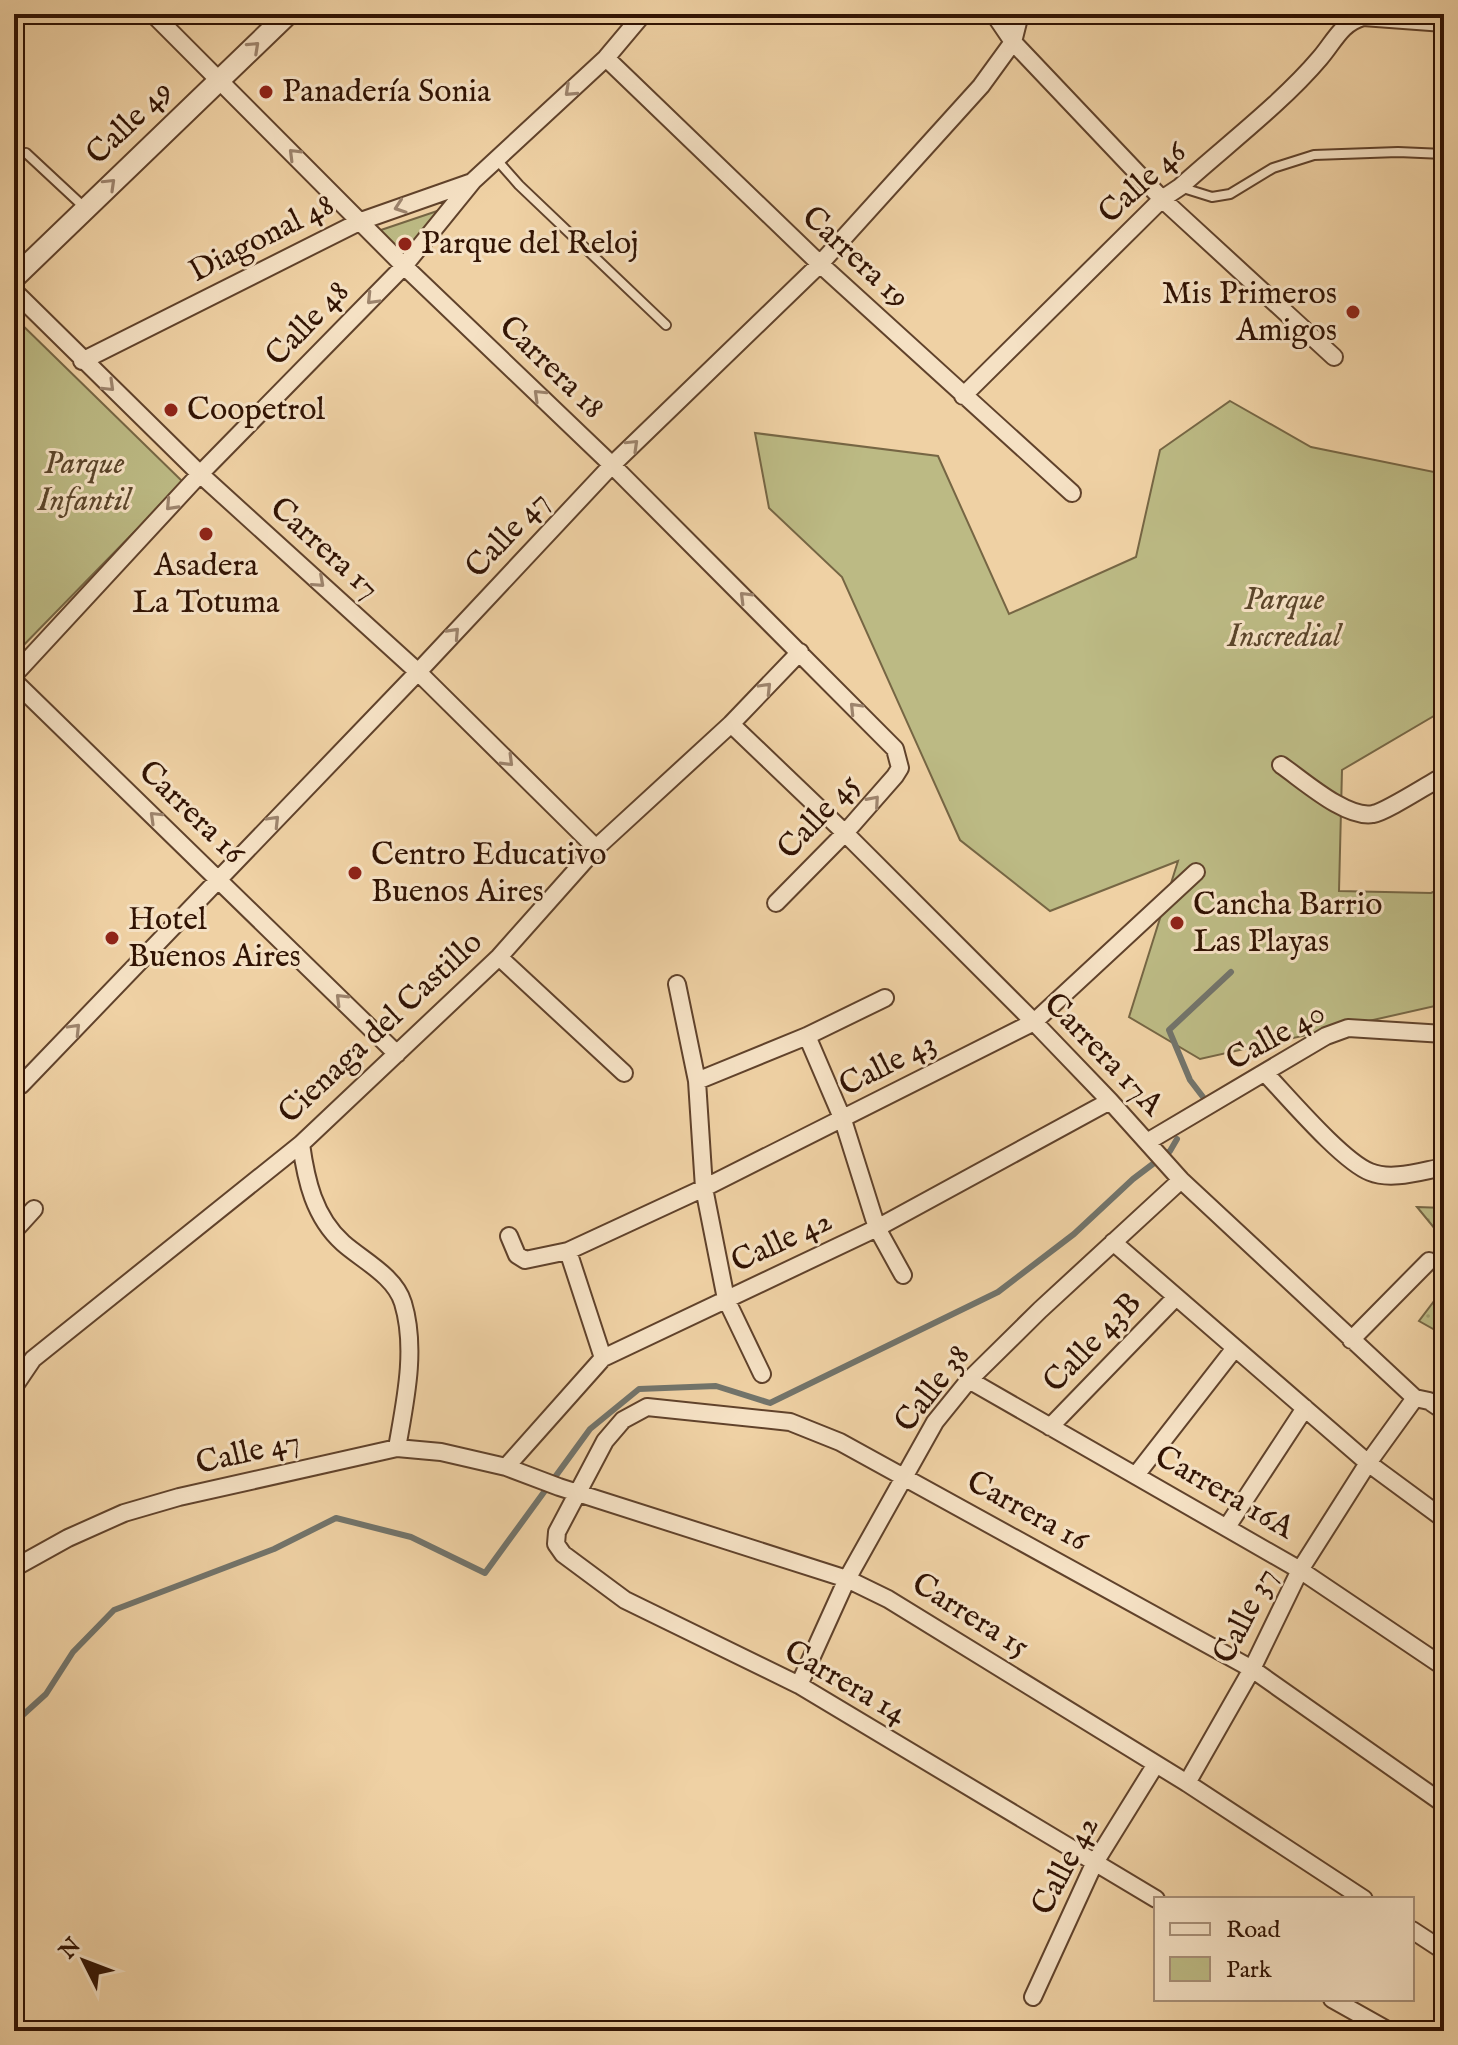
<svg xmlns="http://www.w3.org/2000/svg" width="1458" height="2045" font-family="'IM FELL English',serif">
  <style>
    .grass { fill: url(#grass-dots); stroke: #766644; stroke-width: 2 }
    .park { fill: #bcba84; stroke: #766644; stroke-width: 2 }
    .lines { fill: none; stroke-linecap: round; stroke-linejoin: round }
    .stream { stroke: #72746b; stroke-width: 6 }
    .service-casing { stroke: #60422b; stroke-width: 12 }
    .minor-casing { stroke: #60422b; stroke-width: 20 }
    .tertiary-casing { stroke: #60422b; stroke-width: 24 }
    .service { stroke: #f5e1c4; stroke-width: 8 }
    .minor { stroke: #f5e1c4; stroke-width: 16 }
    .tertiary { stroke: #f5e1c4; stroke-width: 20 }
    .oneway { stroke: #9d846d }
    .poi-dot { fill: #8f2418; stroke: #f5e1c4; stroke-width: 3 }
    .labels { text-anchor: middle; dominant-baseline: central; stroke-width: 6; stroke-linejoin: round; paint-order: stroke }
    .poi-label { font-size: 32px; fill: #311303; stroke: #f5e1c4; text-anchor: start }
    .street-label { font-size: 32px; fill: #311303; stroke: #f5e1c4 }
    .park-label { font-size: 32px; font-style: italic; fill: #5b452a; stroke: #f5e1c4 }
  </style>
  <defs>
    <pattern id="grass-dots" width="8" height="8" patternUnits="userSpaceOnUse" patternTransform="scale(2)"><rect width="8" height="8" fill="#bcba84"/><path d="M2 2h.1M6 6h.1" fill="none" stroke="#a29f70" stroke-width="1.8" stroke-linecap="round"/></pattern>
  </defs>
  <rect width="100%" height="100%" fill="#efd1a4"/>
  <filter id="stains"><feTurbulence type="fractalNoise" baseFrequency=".0025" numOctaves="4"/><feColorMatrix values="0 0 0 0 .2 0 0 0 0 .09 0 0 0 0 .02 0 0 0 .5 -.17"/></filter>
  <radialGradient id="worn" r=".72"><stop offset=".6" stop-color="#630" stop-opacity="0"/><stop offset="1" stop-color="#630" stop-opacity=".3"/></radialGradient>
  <!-- grass -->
  <path class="grass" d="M1417,1207L1444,1208V1240Z
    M1444,1288V1335L1419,1321Z"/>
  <!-- park -->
  <path class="park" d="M455,205L406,258L378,231Z
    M14,317L183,482L14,655Z
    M1230,401L1311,447L1444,474V710L1342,770L1339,891L1431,893L1444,887V1004L1200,1059L1129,1017L1178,861L1050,911L960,840L842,577L769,508L755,433L938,456L1009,614L1136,557L1160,450Z"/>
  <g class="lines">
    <!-- stream -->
    <path class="stream" d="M1203,1097L1190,1080L1169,1030L1231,972
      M14,1723L46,1694L73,1652L114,1610L274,1549L336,1518L411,1537L485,1573L590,1429L639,1389L716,1386L770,1403L998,1292L1074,1234L1133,1179L1170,1151L1177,1139"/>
    <!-- service casing -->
    <g class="service-casing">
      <path id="service" d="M26,153L84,207
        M497,160L519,185L666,325
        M1180,187L1212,197L1230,194L1273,168L1314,155L1398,152L1444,154"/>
    </g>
    <!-- minor casing -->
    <g class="minor-casing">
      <path id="minor" d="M153,14L404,266L612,465L895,749L900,768L895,776L845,833L776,903
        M994,14L1013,42L1162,199L1334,357
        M606,58L820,264L1072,493
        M14,291L200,474L418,672L596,848
        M82,361L361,221L472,182
        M963,396L1162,199L1180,187C1224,147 1282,103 1320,58C1334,42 1341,23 1363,17L1444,23
        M14,675L200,474L404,266L473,181L606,58L643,14
        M14,681L397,1054
        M731,724L845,833L1034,1022L1110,1101L1181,1180L1415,1398L1429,1401L1444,1411
        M1281,765C1303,780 1346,819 1373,814C1386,812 1430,783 1444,776
        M499,957L624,1073
        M677,984L697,1081L704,1188L726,1299L762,1374
        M807,1036L843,1120L877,1228L903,1275
        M1265,1073C1288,1097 1342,1161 1370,1172C1392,1181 1421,1171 1444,1167
        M697,1081L807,1036L885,998
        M14,1087L21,1085L418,672L612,465L820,264L981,86L1013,42L1020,14
        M1147,1142L1326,1036L1348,1028L1444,1034
        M301,1144C306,1180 314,1217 343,1243C362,1260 395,1276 403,1303C417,1349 405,1402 397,1448
        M14,1231L34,1209
        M509,1236L517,1255L525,1260L568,1251L704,1188L1034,1022L1196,872
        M1113,1242L1368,1463L1444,1519
        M568,1251L603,1358
        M1351,1340L1429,1261
        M969,1380L1300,1570L1444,1667
        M14,1387L33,1359L301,1144L499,957L596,848L731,724L800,652
        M1050,1427L1176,1297
        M506,1467L603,1358L877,1228L1110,1101
        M1136,1475L1235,1348
        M1227,1527L1305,1408
        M14,1568L68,1538L124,1513L179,1497L397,1448L441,1452L506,1467L559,1487L847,1579L888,1599L1187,1783L1364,1899
        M799,1685L847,1579L935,1422L969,1380L1040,1310L1181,1180
        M1187,1783L1252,1669L1300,1570L1368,1463L1415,1398
        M1156,1899L799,1685L625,1600L563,1554L556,1544L557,1532L605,1441L623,1420L647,1407L790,1422L840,1442L1252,1669L1444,1804
        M1412,1930L1444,1951
        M1033,1997L1094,1864L1156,1764
        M1332,1999L1389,2031"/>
    </g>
    <!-- tertiary casing -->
    <g class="tertiary-casing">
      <path id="tertiary" d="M14,278L288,14"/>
    </g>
    <!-- service -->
    <use href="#service" class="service"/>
    <!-- minor -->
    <use href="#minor" class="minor"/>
    <!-- tertiary -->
    <use href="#tertiary" class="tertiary"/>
  </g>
  <!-- one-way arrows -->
  <defs><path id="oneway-chevron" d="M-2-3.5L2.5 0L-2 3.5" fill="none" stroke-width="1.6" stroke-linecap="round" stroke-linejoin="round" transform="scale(2)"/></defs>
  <g class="oneway">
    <use href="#oneway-chevron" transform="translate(254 47) rotate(-43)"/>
    <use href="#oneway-chevron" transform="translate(570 91) rotate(137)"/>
    <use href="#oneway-chevron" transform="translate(294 154) rotate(-135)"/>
    <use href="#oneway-chevron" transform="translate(110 184) rotate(-44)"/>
    <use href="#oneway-chevron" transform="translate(400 207) rotate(161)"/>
    <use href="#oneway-chevron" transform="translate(372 299) rotate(134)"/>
    <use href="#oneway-chevron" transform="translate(109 386) rotate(44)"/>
    <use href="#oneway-chevron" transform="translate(539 395) rotate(-136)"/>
    <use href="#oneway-chevron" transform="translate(633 445) rotate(-44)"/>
    <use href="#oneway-chevron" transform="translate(171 505) rotate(133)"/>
    <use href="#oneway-chevron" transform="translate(319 582) rotate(42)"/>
    <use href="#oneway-chevron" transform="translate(745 597) rotate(-135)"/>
    <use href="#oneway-chevron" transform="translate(454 633) rotate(-47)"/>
    <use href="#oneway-chevron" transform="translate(766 688) rotate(-46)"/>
    <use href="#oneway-chevron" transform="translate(855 708) rotate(-134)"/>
    <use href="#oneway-chevron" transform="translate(508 761) rotate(45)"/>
    <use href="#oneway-chevron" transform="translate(874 801) rotate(-49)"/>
    <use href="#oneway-chevron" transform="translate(155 817) rotate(-136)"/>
    <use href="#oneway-chevron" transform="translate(274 821) rotate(-46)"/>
    <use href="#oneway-chevron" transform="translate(341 999) rotate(-135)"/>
    <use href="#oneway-chevron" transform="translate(75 1029) rotate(-46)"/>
  </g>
  <!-- markers -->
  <g class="poi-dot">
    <circle cx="266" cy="92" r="8"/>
    <circle cx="405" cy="244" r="8"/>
    <circle cx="1353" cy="312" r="8"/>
    <circle cx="171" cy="410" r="8"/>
    <circle cx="206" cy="534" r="8"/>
    <circle cx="355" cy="873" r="8"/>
    <circle cx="1177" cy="923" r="8"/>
    <circle cx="112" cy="938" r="8"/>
  </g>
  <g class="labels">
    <!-- poi labels -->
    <g class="poi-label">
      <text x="282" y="92">Panadería Sonia</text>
      <text x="421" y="244">Parque del Reloj</text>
      <text x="1337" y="294" text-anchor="end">Mis Primeros<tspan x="1337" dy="37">Amigos</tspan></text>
      <text x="187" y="410">Coopetrol</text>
      <text x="206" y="566" text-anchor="middle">Asadera<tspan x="206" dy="37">La Totuma</tspan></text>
      <text x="371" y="855">Centro Educativo<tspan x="371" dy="37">Buenos Aires</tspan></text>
      <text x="1193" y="905">Cancha Barrio<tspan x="1193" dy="37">Las Playas</tspan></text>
      <text x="128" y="920">Hotel<tspan x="128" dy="37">Buenos Aires</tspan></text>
    </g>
    <!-- street labels -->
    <g class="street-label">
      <text transform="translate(130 123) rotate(-44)">Calle 49</text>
      <text transform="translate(1143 183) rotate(-42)">Calle 46</text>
      <text transform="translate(262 239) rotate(-27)">Diagonal 48</text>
      <text transform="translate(855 258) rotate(43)">Carrera 19</text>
      <text transform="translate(308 324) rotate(-46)">Calle 48</text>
      <text transform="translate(551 368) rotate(44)">Carrera 18</text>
      <text transform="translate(508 535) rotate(-47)">Calle 47</text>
      <text transform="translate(324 549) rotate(42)">Carrera 17</text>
      <text transform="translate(191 813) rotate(44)">Carrera 16</text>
      <text transform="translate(819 817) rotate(-47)">Calle 45</text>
      <text transform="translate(381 1028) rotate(-43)">Cienaga del Castillo</text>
      <text transform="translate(1276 1037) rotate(-29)">Calle 40</text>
      <text transform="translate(1103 1055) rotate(46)">Carrera 17A</text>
      <text transform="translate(888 1065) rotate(-27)">Calle 43</text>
      <text transform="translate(782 1242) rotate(-25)">Calle 42</text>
      <text transform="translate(1093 1343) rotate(-46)">Calle 43B</text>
      <text transform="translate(933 1389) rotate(-52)">Calle 38</text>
      <text transform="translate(248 1453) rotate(-13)">Calle 47</text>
      <text transform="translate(1224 1493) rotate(30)">Carrera 16A</text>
      <text transform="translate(1027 1512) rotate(29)">Carrera 16</text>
      <text transform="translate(970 1616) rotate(32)">Carrera 15</text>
      <text transform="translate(1246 1616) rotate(-63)">Calle 37</text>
      <text transform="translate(845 1683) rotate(30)">Carrera 14</text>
      <text transform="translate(1066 1866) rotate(-62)">Calle 42</text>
    </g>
    <!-- park labels -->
    <g class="park-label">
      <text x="84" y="464">Parque<tspan x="84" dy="37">Infantil</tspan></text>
      <text x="1284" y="600">Parque<tspan x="1284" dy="37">Inscredial</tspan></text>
    </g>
  </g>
  <!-- margin -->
  <rect width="1458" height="2045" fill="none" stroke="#efd1a4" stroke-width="48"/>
  <rect x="16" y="16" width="1426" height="2013" fill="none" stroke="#311303" stroke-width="4"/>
  <rect x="24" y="24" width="1410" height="1997" fill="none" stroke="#311303" stroke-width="2"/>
  <!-- legend -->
  <rect x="1154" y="1897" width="260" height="104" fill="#f5e1c4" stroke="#a78f77" stroke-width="2"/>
  <rect x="1170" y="1923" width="40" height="12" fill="#f5e1c4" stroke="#a78f77" stroke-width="2"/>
  <text x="1226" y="1937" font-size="24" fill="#311303">Road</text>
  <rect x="1170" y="1957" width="40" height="24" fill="#bcba84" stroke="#a78f77" stroke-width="2"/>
  <text x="1226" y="1977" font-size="24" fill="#311303">Park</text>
  <!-- north arrow -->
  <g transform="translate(84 1961) rotate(312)" stroke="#f5e1c4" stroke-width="6" paint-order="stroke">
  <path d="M0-6L14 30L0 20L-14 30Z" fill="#311303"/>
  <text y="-12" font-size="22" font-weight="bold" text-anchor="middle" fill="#311303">N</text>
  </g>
  <rect width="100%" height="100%" filter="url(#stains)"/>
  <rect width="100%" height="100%" fill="url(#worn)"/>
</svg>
